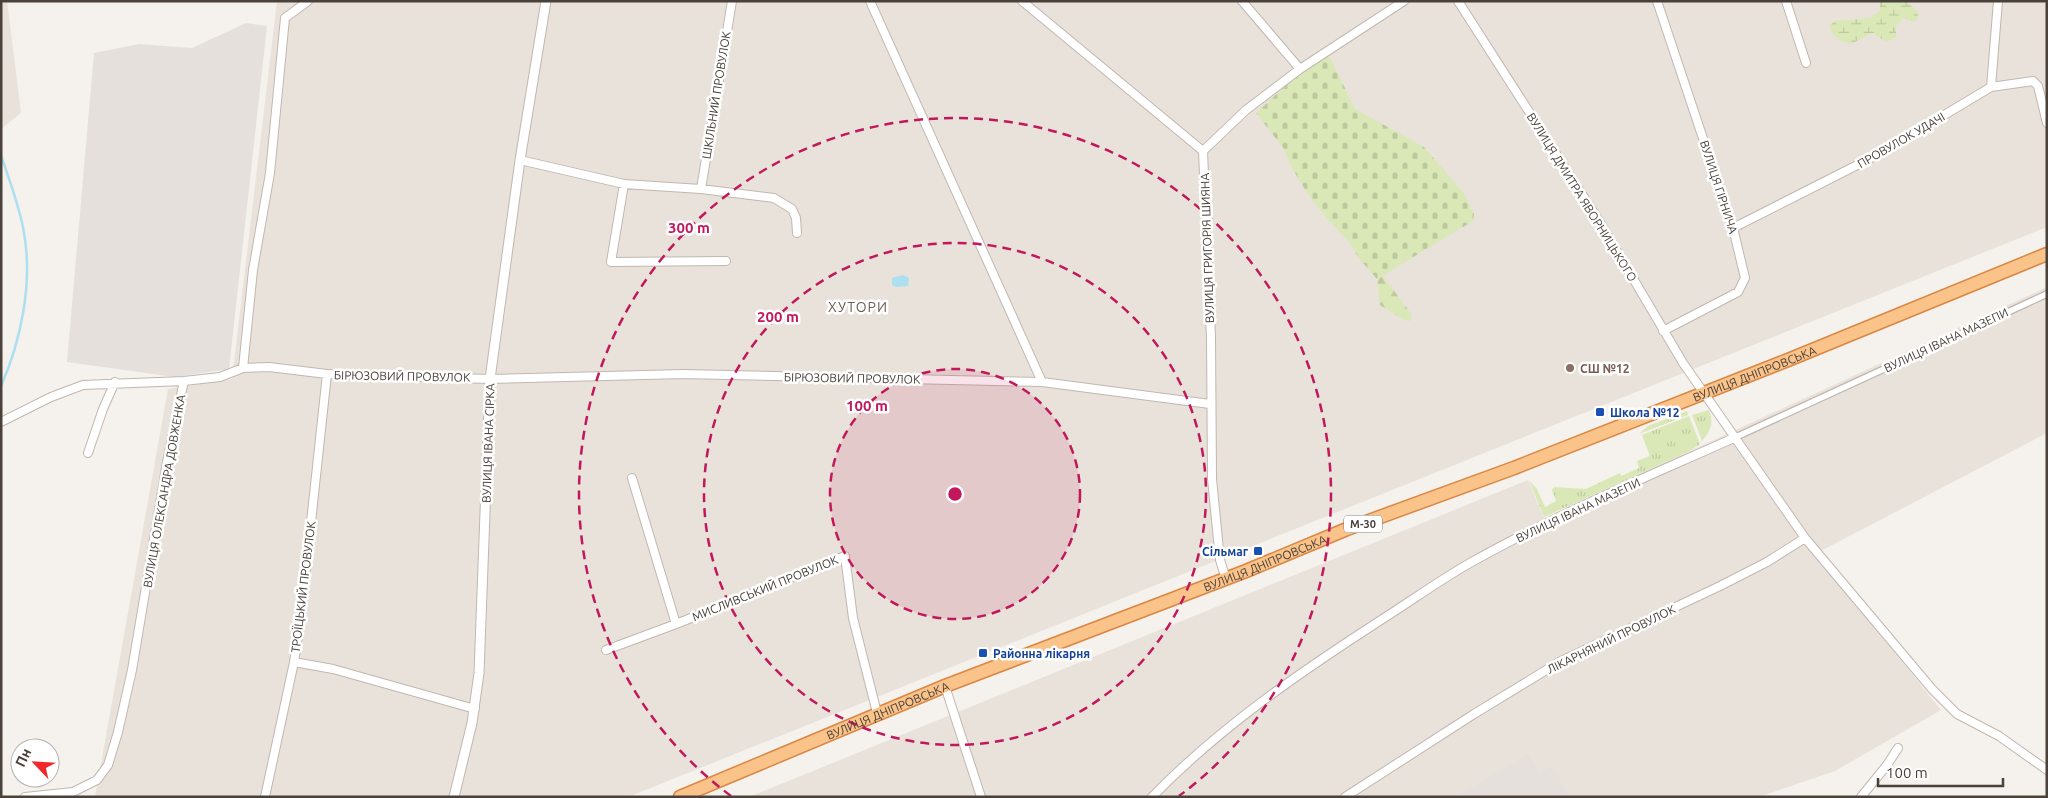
<svg xmlns="http://www.w3.org/2000/svg" width="2048" height="798" font-family="Ubuntu,sans-serif">
  <style>
    .residential { fill: #e9e2db }
    .industrial { fill: #e6e0dd }
    .grass { fill: url(#grass-tufts) }
    .forest { fill: url(#forest-firs) }
    .wetland { fill: url(#wetland-marsh) }
    .cemetery { fill: url(#cemetery-stones) }
    .water { fill: #acdfef }
    .lines { fill: none; stroke-linecap: round; stroke-linejoin: round }
    .stream { stroke: #acdfef; stroke-width: 2.5 }
    .pedestrian-casing { stroke: #c1b7af; stroke-width: 8 }
    .minor-casing { stroke: #c1b7af; stroke-width: 10 }
    .tertiary-casing { stroke: #c1b7af; stroke-width: 11 }
    .trunk-casing { stroke: #d98743; stroke-width: 15 }
    .pedestrian { stroke: #fff; stroke-width: 5.5 }
    .minor { stroke: #fff; stroke-width: 8 }
    .tertiary { stroke: #fff; stroke-width: 9 }
    .trunk { stroke: #fac38a; stroke-width: 12 }
    .ring { fill: none; stroke: #c2185b; stroke-width: 2.5; stroke-dasharray: 9 6 }
    .education-dot { fill: #8d6e63; stroke: #fff; stroke-width: 2 }
    .transit-dot { fill: #1a4fb4; stroke: #fff; stroke-width: 2 }
    .labels { text-anchor: middle; dominant-baseline: central; stroke-width: 5; stroke-linejoin: round; paint-order: stroke }
    .shield { fill: #fff; stroke: #807a75; stroke-width: 1 }
    .shield-label { font-size: 11px; font-weight: bold; fill: #4a413a }
    .street-label { font-size: 12px; fill: #4a413a; stroke: #fff }
    .education-label { font-size: 12px; font-weight: bold; fill: #785e54; stroke: #fff; text-anchor: start }
    .transit-label { font-size: 12px; font-weight: bold; fill: #164399; stroke: #fff; text-anchor: start }
    .neighbourhood-label { font-size: 14px; letter-spacing: 1px; fill: #6d5d51; stroke: #fff }
    .centre { fill: #c2185b; stroke: #fff; stroke-width: 2.5 }
    .ring-label { font-size: 15px; text-anchor: middle; font-weight: bold; fill: #c2185b; stroke: #fff; stroke-width: 5; stroke-linejoin: round; paint-order: stroke }
  </style>
  <defs>
    <pattern id="grass-tufts" width="24" height="20" patternUnits="userSpaceOnUse" patternTransform="scale(1.25)"><rect width="24" height="20" fill="#dae8b7"/><path d="M3 7l-1-3M5 7V3M7 7l1-3M15 17l-1-3M17 17v-4M19 17l1-3" fill="none" stroke="#bdc89e"/></pattern>
    <pattern id="forest-firs" width="22" height="20" patternUnits="userSpaceOnUse" patternTransform="scale(1.25)"><rect width="22" height="20" fill="#dae8b7"/><path d="M5 1l3.5 6h-7zM16 11l3.5 6h-7z" fill="#bdc89e"/></pattern>
    <pattern id="wetland-marsh" width="20" height="14" patternUnits="userSpaceOnUse" patternTransform="scale(1.25)"><rect width="20" height="14" fill="#dae8b7"/><path d="M1 5h8M5 5V1M11 12h8M15 12V8" fill="none" stroke="#bdc89e"/></pattern>
    <pattern id="cemetery-stones" width="16" height="16" patternUnits="userSpaceOnUse" patternTransform="scale(1.25)"><rect width="16" height="16" fill="#dae8b7"/><path d="M2 7V4a2 2 0 0 1 4 0v3zM10 15v-3a2 2 0 0 1 4 0v3z" fill="#bdc89e"/></pattern>
  </defs>
  <rect width="100%" height="100%" fill="#f5f1ec"/>
  <!-- residential -->
  <path class="residential" d="M1,1H7L21,113L1,129Z
    M277,1H2047V227L628,797H95L168,389L232,379Z
    M2047,287V433L1815,554L1941,710L1835,771L1759,797H749L1528,480L1544,518Z"/>
  <!-- industrial -->
  <path class="industrial" d="M246,23L267,26L229,369L175,377L67,362L94,53L139,44L192,48Z
    M1528,754L1539,773L1552,766L1570,797H1455Z"/>
  <!-- grass -->
  <path class="grass" d="M1709,410C1714,423 1711,431 1702,441L1692,415Z
    M1687,411L1688,415L1639,434L1648,426Z
    M1689,416L1700,444L1690,451L1544,517L1529,480L1537,489L1545,507L1556,501L1552,490L1554,487L1586,489L1620,473L1621,476L1639,468L1637,461L1650,456L1642,435Z"/>
  <!-- forest -->
  <path class="forest" d="M1383,276L1412,315L1411,321L1404,320L1380,305L1377,279Z"/>
  <!-- wetland -->
  <path class="wetland" d="M1880,1H1906L1918,11V19L1913,22L1904,18L1896,26V37C1886,45 1881,38 1872,33L1851,44C1840,41 1833,38 1829,27L1834,21L1870,18L1880,11Z"/>
  <!-- cemetery -->
  <path class="cemetery" d="M1327,56L1330,57L1355,109L1424,147L1463,192L1474,214L1473,221L1377,279L1358,257L1351,244L1328,220L1307,193L1292,168L1284,149L1256,113L1300,73Z"/>
  <!-- water -->
  <path class="water" d="M903,275L909,278L908,286L896,287L892,285V278Z"/>
  <g class="lines">
    <!-- stream -->
    <path class="stream" d="M1,155C9,180 20,207 24,233C33,282 21,341 1,386"/>
    <!-- pedestrian casing -->
    <g class="pedestrian-casing">
      <path id="pedestrian" d="M1736,437L2047,294"/>
    </g>
    <!-- minor casing -->
    <g class="minor-casing">
      <path id="minor" d="M1022,1L1203,151L1211,337L1212,479L1220,560L1226,579
        M1242,1L1300,69
        M1458,1L1601,224L1683,363L1805,538L1932,689L1957,714L1999,736L2047,770
        M1657,1L1733,228L1745,278L1738,292L1663,331
        M1786,1L1806,63
        M1991,87L2033,81L2038,86L2047,123
        M1203,151L1246,110L1300,69L1404,1
        M520,160L624,184L701,189L774,198L792,209L796,218L797,233
        M624,184L611,262L726,261
        M701,189L732,1
        M1733,228L1879,154L1991,87L1998,1
        M243,368L269,367L327,374L490,379L683,374L1042,382L870,1
        M1042,382L1210,404
        M1,422L51,397L83,385L184,381
        M88,453L103,409L115,382
        M676,624L845,556L853,618L877,713
        M606,650L676,624L632,478
        M294,662L333,669L475,709
        M945,686L981,797
        M25,797L73,792L97,780L108,765L118,732L132,670L167,462L184,381L220,377L243,368L253,270L270,173L285,18L308,1
        M265,797L294,662L300,624L327,374
        M1152,797C1220,727 1299,673 1381,620C1411,601 1440,580 1470,563C1555,515 1647,477 1736,437
        M1345,797L1474,714L1561,661L1720,586L1767,562L1805,538
        M1861,797L1887,765L1898,748"/>
    </g>
    <!-- tertiary casing -->
    <g class="tertiary-casing">
      <path id="tertiary" d="M454,797L472,723L479,673L490,379L520,160L546,1"/>
    </g>
    <!-- trunk casing -->
    <g class="trunk-casing">
      <g id="trunk">
        <path id="s1" d="M680,797L945,686L1246,571L1347,529L1514,468L1788,360L2047,254"/>
      </g>
    </g>
    <!-- pedestrian -->
    <use href="#pedestrian" class="pedestrian"/>
    <!-- minor -->
    <use href="#minor" class="minor"/>
    <!-- tertiary -->
    <use href="#tertiary" class="tertiary"/>
    <!-- trunk -->
    <use href="#trunk" class="trunk"/>
  </g>
  <!-- distance rings -->
  <circle cx="955" cy="494" r="125" fill="#c2185b" fill-opacity=".12"/>
  <g class="ring">
    <circle cx="955" cy="494" r="125"/>
    <circle cx="955" cy="494" r="251"/>
    <path d="M731 796A376 376 0 1 1 1179 796"/>
  </g>
  <!-- markers -->
  <circle class="education-dot" cx="1570" cy="368" r="5"/>
  <g class="transit-dot">
    <rect x="1595" y="407" width="10" height="10" rx="2.5"/>
    <rect x="1253" y="546" width="10" height="10" rx="2.5"/>
    <rect x="978" y="648" width="10" height="10" rx="2.5"/>
  </g>
  <g class="labels">
    <!-- shield labels -->
    <rect class="shield" x="1344" y="515.5" width="38" height="17" rx="4"/>
    <g class="shield-label">
      <text x="1363" y="524">М-30</text>
    </g>
    <!-- street labels -->
    <g class="street-label">
      <text transform="translate(716 95) rotate(-81)">ШКІЛЬНИЙ ПРОВУЛОК</text>
      <text transform="translate(1901 140) rotate(-30)">ПРОВУЛОК УДАЧІ</text>
      <text transform="translate(1719 187) rotate(72)">ВУЛИЦЯ ГІРНИЧА</text>
      <text transform="translate(1582 197) rotate(58)">ВУЛИЦЯ ДМИТРА ЯВОРНИЦЬКОГО</text>
      <text transform="translate(1207 248) rotate(-92)">ВУЛИЦЯ ГРИГОРІЯ ШИЯНА</text>
      <text transform="translate(1946 340) rotate(-25)">ВУЛИЦЯ ІВАНА МАЗЕПИ</text>
      <text stroke="none"><textPath href="#s1" startOffset="1155">ВУЛИЦЯ ДНІПРОВСЬКА</textPath></text>
      <text transform="translate(402 376) rotate(1)">БІРЮЗОВИЙ ПРОВУЛОК</text>
      <text transform="translate(852 378) rotate(1)">БІРЮЗОВИЙ ПРОВУЛОК</text>
      <text transform="translate(488 443) rotate(-88)">ВУЛИЦЯ ІВАНА СІРКА</text>
      <text transform="translate(164 491) rotate(-80)">ВУЛИЦЯ ОЛЕКСАНДРА ДОВЖЕНКА</text>
      <text transform="translate(1578 510) rotate(-25)">ВУЛИЦЯ ІВАНА МАЗЕПИ</text>
      <text stroke="none"><textPath href="#s1" startOffset="630">ВУЛИЦЯ ДНІПРОВСЬКА</textPath></text>
      <text transform="translate(303 587) rotate(-83)">ТРОЇЦЬКИЙ ПРОВУЛОК</text>
      <text transform="translate(765 588) rotate(-22)">МИСЛИВСЬКИЙ ПРОВУЛОК</text>
      <text transform="translate(1611 639) rotate(-26)">ЛІКАРНЯНИЙ ПРОВУЛОК</text>
      <text stroke="none"><textPath href="#s1" startOffset="225">ВУЛИЦЯ ДНІПРОВСЬКА</textPath></text>
    </g>
    <!-- education labels -->
    <g class="education-label">
      <text x="1580" y="368">СШ №12</text>
    </g>
    <!-- transit labels -->
    <g class="transit-label">
      <text x="1610" y="412">Школа №12</text>
      <text x="1248" y="551" text-anchor="end">Сільмаг</text>
      <text x="993" y="653">Районна лікарня</text>
    </g>
    <!-- neighbourhood labels -->
    <g class="neighbourhood-label">
      <text x="858" y="307">ХУТОРИ</text>
    </g>
  </g>
  <circle cx="955" cy="494" r="8" class="centre"/>
  <g class="ring-label">
    <text x="689" y="233">300 m</text>
    <text x="778" y="322">200 m</text>
    <text x="867" y="411">100 m</text>
  </g>
  <!-- border -->
  <rect width="2048" height="798" fill="none" stroke="#4a413a" stroke-width="5"/>
  <!-- north arrow -->
  <g transform="translate(35 763) rotate(295)"><circle r="24" fill="#ffffff" stroke="#b7b3b0"/>
  <path d="M0-4L9 19L0 12L-9 19Z" fill="#f2272c"/>
  <text y="-8" font-size="14" font-weight="bold" text-anchor="middle" fill="#4a413a">Пн</text>
  </g>
  <!-- scale -->
  <path d="M1878 778v8h125v-8" fill="none" stroke="#4a413a" stroke-width="2.5"/>
  <text x="1886" y="778" font-size="15" fill="#4a413a" stroke="#ffffff" stroke-width="4" paint-order="stroke">100 m</text>
</svg>
